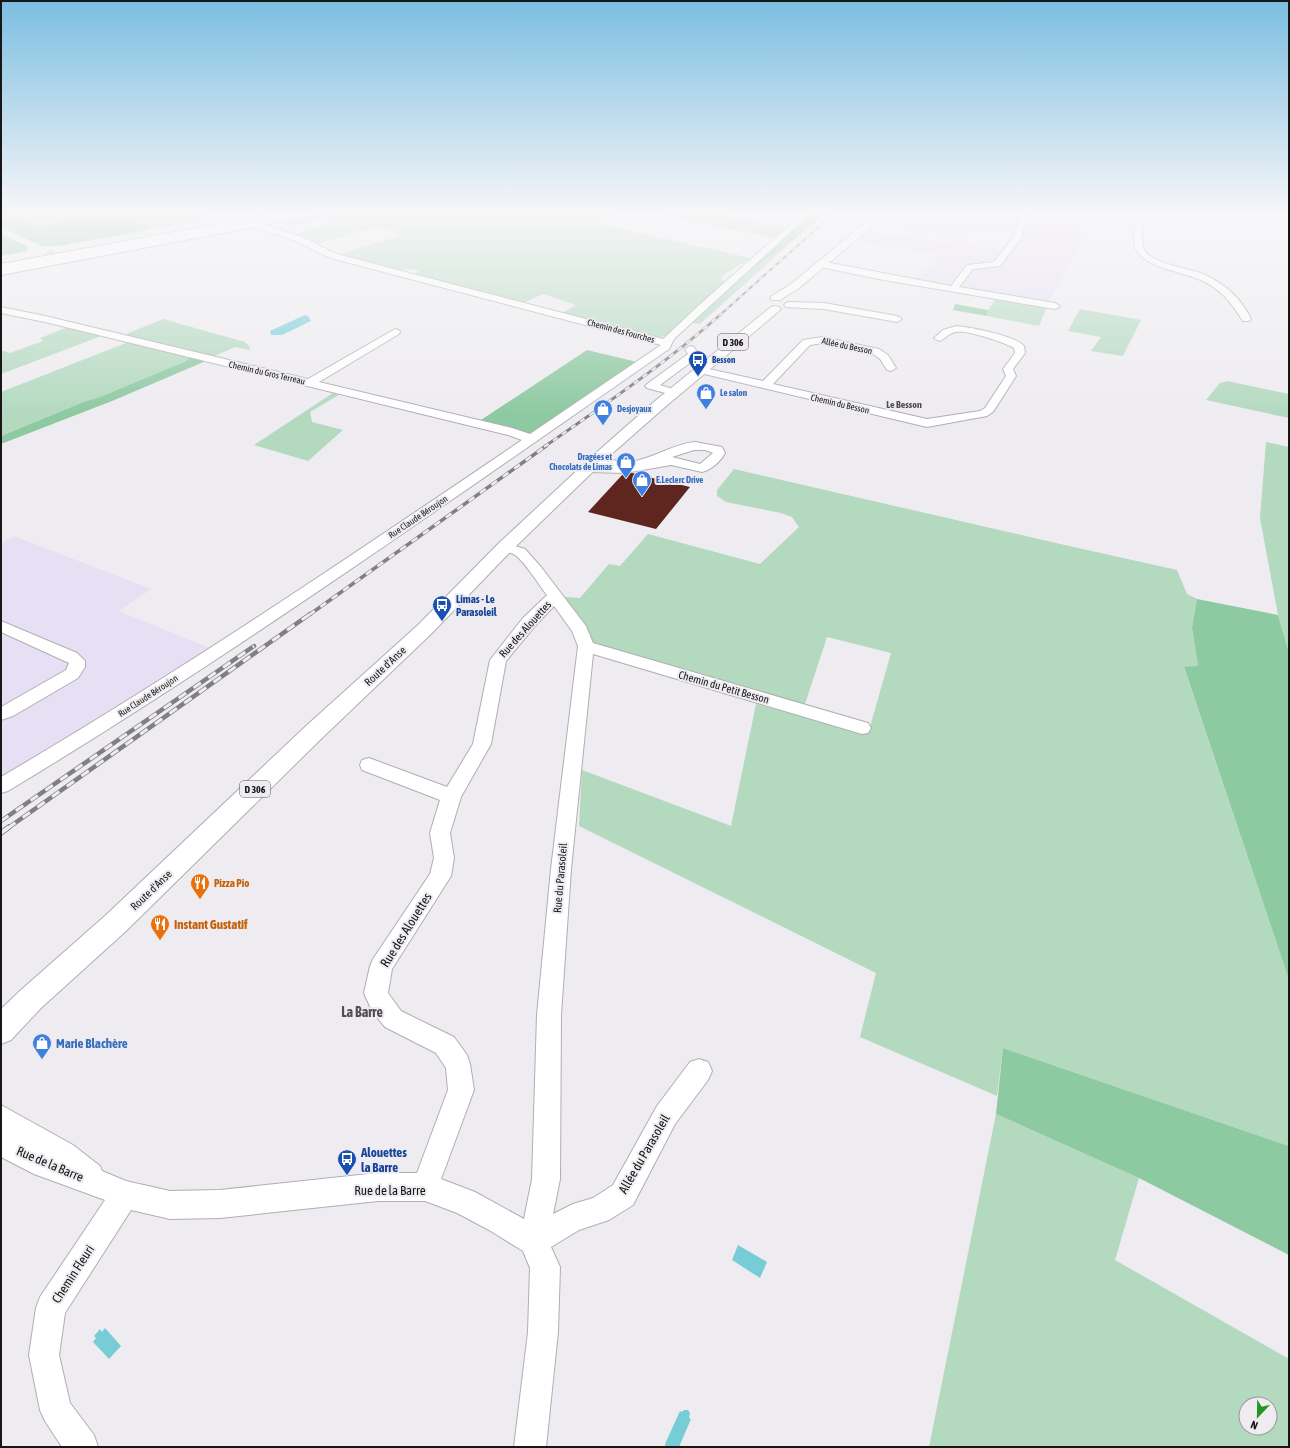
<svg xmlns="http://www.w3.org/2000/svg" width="1290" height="1448" font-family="'Asap Condensed',sans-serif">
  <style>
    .industrial { fill: #e7dff4 }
    .green { fill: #b3d9bf; fill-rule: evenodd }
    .forest { fill: #8dc9a1 }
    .water { fill: #77cdd6 }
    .building { fill: #5e261e }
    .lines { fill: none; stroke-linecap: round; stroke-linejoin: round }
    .minor-tunnel { stroke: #ceccd0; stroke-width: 8; stroke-dasharray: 8 4.5; stroke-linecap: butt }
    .minor-casing { stroke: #b0aeb1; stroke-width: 2 }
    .major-casing { stroke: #b0aeb1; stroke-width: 2 }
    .highway-casing { stroke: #b0aeb1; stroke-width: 2 }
    .minor { fill: #fff; fill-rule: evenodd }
    .major { fill: #fff; fill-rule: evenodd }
    .highway { fill: #fff; fill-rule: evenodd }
    .rail-far4-casing { stroke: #807f82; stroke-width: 2 }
    .rail-far3-casing { stroke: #807f82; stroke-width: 3 }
    .rail-far2-casing { stroke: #807f82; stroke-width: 3.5 }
    .rail-far1-casing { stroke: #807f82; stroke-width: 4.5 }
    .rail-casing { stroke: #807f82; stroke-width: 5.5 }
    .rail-far4 { stroke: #eeecf0; stroke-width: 1.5; stroke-dasharray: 4.5; stroke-linecap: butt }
    .rail-far3 { stroke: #eeecf0; stroke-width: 2; stroke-dasharray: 5.5; stroke-linecap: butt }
    .rail-far2 { stroke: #eeecf0; stroke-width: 2.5; stroke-dasharray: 7; stroke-linecap: butt }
    .rail-far1 { stroke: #eeecf0; stroke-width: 3; stroke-dasharray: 9; stroke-linecap: butt }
    .rail { stroke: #eeecf0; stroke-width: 4; stroke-dasharray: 12; stroke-linecap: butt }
    .labels { text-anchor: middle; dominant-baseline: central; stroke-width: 4; stroke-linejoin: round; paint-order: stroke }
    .far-street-label { font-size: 9px; fill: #171718; stroke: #eeecf0 }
    .far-transit-label { font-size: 9px; font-weight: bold; fill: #164399; stroke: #eeecf0; text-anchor: start }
    .far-shop-label { font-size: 9px; font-weight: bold; fill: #366cbe; stroke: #eeecf0; text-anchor: start }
    .shield { fill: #eeecf0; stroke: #585759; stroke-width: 1 }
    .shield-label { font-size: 10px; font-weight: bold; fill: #171718 }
    .far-neighbourhood-label { font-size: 10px; font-weight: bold; fill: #504e51; stroke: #eeecf0 }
    .transit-label { font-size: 11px; font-weight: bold; fill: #164399; stroke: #eeecf0; text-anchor: start }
    .street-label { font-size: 11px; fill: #171718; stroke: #eeecf0 }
    .food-label { font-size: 11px; font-weight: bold; fill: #c56008; stroke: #eeecf0; text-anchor: start }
    .near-food-label { font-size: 13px; font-weight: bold; fill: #c56008; stroke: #eeecf0; text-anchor: start }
    .near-street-label { font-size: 13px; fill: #171718; stroke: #eeecf0 }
    .near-shop-label { font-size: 13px; font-weight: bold; fill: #366cbe; stroke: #eeecf0; text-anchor: start }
    .near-transit-label { font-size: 13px; font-weight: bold; fill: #164399; stroke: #eeecf0; text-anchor: start }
    .near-neighbourhood-label { font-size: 14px; font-weight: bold; fill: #504e51; stroke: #eeecf0 }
  </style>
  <rect width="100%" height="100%" fill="#eeecf0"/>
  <!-- industrial -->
  <path class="industrial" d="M890,213H1139L1138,222L1085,217L1077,251L1048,303L912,280L930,267L940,255L859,242L870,232L950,243L954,239L971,242L969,246L1001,250L1013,233L973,227L964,236L879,224Z
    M14,536L151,589L119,611L212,649L86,730L1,778V543Z"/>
  <!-- green -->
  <path class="green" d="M7,213H95L72,220L38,226Z
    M123,213H193L208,215L201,220L148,230L146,226L125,219L127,217Z
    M325,213H478L481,214L486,213H620L594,223L751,258L722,276L721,278L726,283L665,336L656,338L560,314L576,305L543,294L521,304L412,275L420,270L390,269L338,256L345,252L403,235L380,226L315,244L296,234L337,223L327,217L289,226L279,222Z
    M654,213H710L786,228L774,238Z
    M794,240L700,324L691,323L751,265L756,266Z
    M996,298L1048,305L1039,326L987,316L988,310Z
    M1080,309L1141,320L1123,356L1091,351L1101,337L1068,331Z
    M163,319L245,342L250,347L249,350L235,347L212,357L124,335Z
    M68,327L104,335L1,374V350L10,353L43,341L40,338Z
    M131,341L190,357L186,361L100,397L86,401L1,436V392Z
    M1227,381L1289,394V418L1206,400L1220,383Z
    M336,391L342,393L310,412L312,422L343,430L308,461L254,445Z
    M1266,442L1289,447V653L1278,615L1260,518Z
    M734,469L1069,546L1177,570L1187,594L1197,599L1192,629L1198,666L1184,668L1289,980V1146L1003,1048L997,1096L860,1037L876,973L579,826L582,770L731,826L756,704L868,734L891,653L827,637L804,707L594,647L581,622L565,597L580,598L609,564L620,566L648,534L760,564L799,527L792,517L781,513L726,502L717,496V490Z
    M996,1114L1139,1178L1115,1260L1289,1359V1447H929ZM1246,1404H1270V1428H1246Z"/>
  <!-- forest -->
  <path class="forest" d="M1,213H7L38,226L72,220L95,213H123L127,217L126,219L146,226L148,230L59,246H42L1,227Z
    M809,213H825L794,240L756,266L751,265L759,256Z
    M1,234L28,247L27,251L1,256Z
    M955,304L988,310L987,316L953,310Z
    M587,350L637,362L530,436L478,422Z
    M190,357L206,361L112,401L1,444V436L86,401L100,397L186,361Z
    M1197,599L1278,615L1289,653V980L1184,667L1198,666L1192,628Z
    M1003,1048L1289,1146V1255L1139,1178L996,1114Z"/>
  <!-- water -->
  <path class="water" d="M305,315L309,317L311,321L282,335H271L270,331Z
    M738,1245L767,1262L760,1278L732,1260Z
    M105,1328L121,1346L109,1359L93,1342L96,1338L94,1336L100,1329L102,1332Z
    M684,1410H688L690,1413L689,1418L691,1419L679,1447H666L665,1444L680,1411L682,1412Z"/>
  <!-- building -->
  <path class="building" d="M632,473L690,487L656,529L588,512L623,474Z"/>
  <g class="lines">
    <!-- minor-tunnel -->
    <path class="minor-tunnel" d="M48,251L55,260"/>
    <!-- minor casing -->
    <g class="minor-casing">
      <path id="minor" d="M304,213H319L315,215L264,225L302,237L334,253L344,256L663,339L696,308L803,213H811L674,339L669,349C451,500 235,654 8,791L1,793V777C180,672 351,556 522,440L508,435L45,322L1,313V307L45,316L308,379L395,329L399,330L400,332L399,334L319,382L512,428L530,434L661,345L338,260L328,257L296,241L254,227L1,275V269Z
        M1021,213H1029L1021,238L1000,266L973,269L959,287L1055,303L1060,306L1058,308L1055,309L884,280L820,267L816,264L820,261L951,286L967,265L994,262L1013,238Z
        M1138,213H1146C1144,224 1139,239 1144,249C1151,264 1188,268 1203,274C1224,283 1241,298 1251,319L1249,321H1243C1231,303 1225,293 1205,282C1187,272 1141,268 1135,247C1132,236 1136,224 1138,213Z
        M789,302L824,303L897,316L902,319L897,322L824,309L786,307L784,305L786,303Z
        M956,326C970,327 1016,336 1024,346L1025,353L1013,369L1016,376L993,412L987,416L927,427L696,372L695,370L700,367L763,381L803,340L823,337L879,349L888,355L896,368L891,371L887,370L880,359L872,353L823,343L810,345L773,384L927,419L980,411L985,408L1006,376L1003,369L1015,353L1014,348C1003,342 968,330 956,332C949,333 945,339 939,341L934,338L943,330Z
        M690,346L694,347L699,355L698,357L660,385L673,389L675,391L673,393L669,394L647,388L645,386L647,384L688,354L685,349Z
        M695,442L722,447L725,453C721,461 711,470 702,472L671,465L625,473L589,472L584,471L583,468L584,465H601L596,460L598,452H606L608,458C637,472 667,444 695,442ZM694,450H705L713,453L700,464L672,457Z
        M505,543L525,549L541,567L586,626L593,643L868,723L871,728L868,733L862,734L593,654L571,869L561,1015L560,1179L553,1214L573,1204L593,1198L613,1185L657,1106L690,1062L699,1059L708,1062L712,1071L708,1080L675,1124L633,1205L609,1220L579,1230L551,1247L560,1267L558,1332L546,1447H514L528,1332L530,1268L523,1251L489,1230L457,1213L425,1201H378L220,1218L170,1219L131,1210L65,1313L59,1355L70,1403L94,1435L98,1447H62L45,1421L40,1410L29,1355L36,1308L40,1297L105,1200L34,1174L1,1157V1105L73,1145L100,1166L102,1171L126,1181L170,1191L220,1190L378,1173H417L448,1090L446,1068L436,1053L385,1027L372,1011L364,993L370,966L373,959L430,874L434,858L430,833L440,800L362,770L360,765L362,760L369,758L447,787L473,744L490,660L523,618L547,595C539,585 525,562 515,555C509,551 502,553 498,547L500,544ZM554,606L572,631L578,646L551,869L537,1015L532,1179L524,1219L475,1192L441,1179L474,1090L470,1064L467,1055L454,1037L401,1011L388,993L392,969L451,876L454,858L450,833L461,797L491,744L506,661L535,626Z
        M1,621L77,653L85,661V667L78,678L13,716L1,720V707L66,670L69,663L1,632Z"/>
    </g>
    <!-- major casing -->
    <g class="major-casing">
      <path id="major" d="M877,213H888L799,288L780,300H772L770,298L772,296L791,284Z
        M775,306L779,307L781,309L779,311L665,407L607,458L511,551L432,633L322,738L126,931L41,1008L11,1040L1,1044V1009L21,990L106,915L306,726L418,625L499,543L597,452L655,401L771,307Z"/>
    </g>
    <!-- highway casing -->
    <g class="highway-casing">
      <path id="highway" d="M278,213H297L292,216L1,270V264Z"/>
    </g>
    <!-- minor -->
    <use href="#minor" class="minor"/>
    <!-- major -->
    <use href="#major" class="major"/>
    <!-- highway -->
    <use href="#highway" class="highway"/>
    <!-- rail-far4 casing -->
    <g class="rail-far4-casing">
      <path id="rail-far4" d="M719,316L834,213"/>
    </g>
    <!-- rail-far3 casing -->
    <g class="rail-far3-casing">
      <path id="rail-far3" d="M544,447C604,405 665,364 720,315"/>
    </g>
    <!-- rail-far2 casing -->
    <g class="rail-far2-casing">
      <path id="rail-far2" d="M309,615L546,446"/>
    </g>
    <!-- rail-far1 casing -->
    <g class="rail-far1-casing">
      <path id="rail-far1" d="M1,821L254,646
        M8,828L310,614"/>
    </g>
    <!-- rail casing -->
    <g class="rail-casing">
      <path id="rail" d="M1,833L9,827"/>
    </g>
    <!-- rail-far4 -->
    <use href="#rail-far4" class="rail-far4"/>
    <!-- rail-far3 -->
    <use href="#rail-far3" class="rail-far3"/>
    <!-- rail-far2 -->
    <use href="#rail-far2" class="rail-far2"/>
    <!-- rail-far1 -->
    <use href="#rail-far1" class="rail-far1"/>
    <!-- rail -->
    <use href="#rail" class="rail"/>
  </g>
  <!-- sky -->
  <linearGradient id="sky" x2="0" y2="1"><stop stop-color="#7bbee1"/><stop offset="0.51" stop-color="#f7f6f8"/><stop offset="1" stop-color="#f7f6f8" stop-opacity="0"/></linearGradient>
  <rect width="1290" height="416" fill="url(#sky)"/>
  <!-- icons -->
  <defs>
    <g id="bus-pin" transform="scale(1)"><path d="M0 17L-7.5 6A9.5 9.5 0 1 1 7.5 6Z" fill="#1a4fb4" stroke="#eeecf0"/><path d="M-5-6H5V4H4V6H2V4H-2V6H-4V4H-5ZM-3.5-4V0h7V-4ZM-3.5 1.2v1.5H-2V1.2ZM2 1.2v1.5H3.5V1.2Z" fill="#fff"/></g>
    <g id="shop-pin" transform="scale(1)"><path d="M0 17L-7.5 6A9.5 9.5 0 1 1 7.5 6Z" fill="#3f7fe0" stroke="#eeecf0"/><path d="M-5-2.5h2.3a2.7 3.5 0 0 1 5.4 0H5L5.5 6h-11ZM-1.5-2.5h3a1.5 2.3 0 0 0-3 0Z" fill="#fff"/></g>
    <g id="restaurant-pin" transform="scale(1)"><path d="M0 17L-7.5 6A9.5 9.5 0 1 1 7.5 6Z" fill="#e8710a" stroke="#eeecf0"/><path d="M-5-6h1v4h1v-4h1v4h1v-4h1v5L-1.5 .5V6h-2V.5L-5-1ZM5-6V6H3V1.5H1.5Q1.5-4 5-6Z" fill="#fff"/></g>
  </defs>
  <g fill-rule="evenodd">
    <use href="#bus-pin" x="698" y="360"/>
    <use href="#shop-pin" x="706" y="393"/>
    <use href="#shop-pin" x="603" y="409"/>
    <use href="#shop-pin" x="626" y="462"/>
    <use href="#shop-pin" x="642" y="480"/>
    <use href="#bus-pin" x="442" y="605"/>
    <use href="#restaurant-pin" x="200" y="883"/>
    <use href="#restaurant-pin" x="160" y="924"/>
    <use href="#shop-pin" x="42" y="1043"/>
    <use href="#bus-pin" x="347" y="1159"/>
  </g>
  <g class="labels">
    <!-- far-street labels -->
    <g class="far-street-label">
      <text transform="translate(621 331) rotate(15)">Chemin des Fourches</text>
      <text transform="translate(847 346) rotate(12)">Allée du Besson</text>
      <text transform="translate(267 373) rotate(13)">Chemin du Gros Terreau</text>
      <text transform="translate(840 404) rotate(13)">Chemin du Besson</text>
      <text transform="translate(418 517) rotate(-34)">Rue Claude Béroujon</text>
      <text transform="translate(148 696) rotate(-33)">Rue Claude Béroujon</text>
    </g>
    <!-- far-transit labels -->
    <g class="far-transit-label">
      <text x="712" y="360">Besson</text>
    </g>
    <!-- far-shop labels -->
    <g class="far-shop-label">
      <text x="720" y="393">Le salon</text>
      <text x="617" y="409">Desjoyaux</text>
      <text x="612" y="457" text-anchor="end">Dragées et<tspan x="612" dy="10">Chocolats de Limas</tspan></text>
      <text x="656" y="480">E.Leclerc Drive</text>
    </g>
    <!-- shield labels -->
    <g class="shield">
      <rect x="718" y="334" width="30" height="16" rx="3"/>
      <rect x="240" y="781" width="30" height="16" rx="3"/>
    </g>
    <g class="shield-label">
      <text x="733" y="342">D 306</text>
      <text x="255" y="789">D 306</text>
    </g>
    <!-- far-neighbourhood labels -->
    <g class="far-neighbourhood-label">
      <text x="904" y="404">Le Besson</text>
    </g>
    <!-- transit labels -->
    <g class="transit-label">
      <text x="456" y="599">Limas - Le<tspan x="456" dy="13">Parasoleil</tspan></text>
    </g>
    <!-- street labels -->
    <g class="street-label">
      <text transform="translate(525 629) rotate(-48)">Rue des Alouettes</text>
      <text transform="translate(385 666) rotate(-43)">Route d'Anse</text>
      <text transform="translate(724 687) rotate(16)">Chemin du Petit Besson</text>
      <text transform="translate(560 878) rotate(-85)">Rue du Parasoleil</text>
      <text transform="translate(151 890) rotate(-44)">Route d'Anse</text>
    </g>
    <!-- food labels -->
    <g class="food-label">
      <text x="214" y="883">Pizza Pio</text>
    </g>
    <!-- near-food labels -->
    <g class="near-food-label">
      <text x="174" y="924">Instant Gustatif</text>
    </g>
    <!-- near-street labels -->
    <g class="near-street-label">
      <text transform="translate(406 930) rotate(-58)">Rue des Alouettes</text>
      <text transform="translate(644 1154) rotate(-60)">Allée du Parasoleil</text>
      <text transform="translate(50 1164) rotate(23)">Rue de la Barre</text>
      <text x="390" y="1190">Rue de la Barre</text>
      <text transform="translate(73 1274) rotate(-57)">Chemin Fleuri</text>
    </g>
    <!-- near-shop labels -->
    <g class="near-shop-label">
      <text x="56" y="1043">Marie Blachère</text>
    </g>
    <!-- near-transit labels -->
    <g class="near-transit-label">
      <text x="361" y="1152">Alouettes<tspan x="361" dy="15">la Barre</tspan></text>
    </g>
    <!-- near-neighbourhood labels -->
    <g class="near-neighbourhood-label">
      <text x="362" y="1012">La Barre</text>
    </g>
  </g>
  <!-- border -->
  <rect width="1290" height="1448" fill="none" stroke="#171718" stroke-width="4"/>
  <!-- north arrow -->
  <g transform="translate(1258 1416) rotate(202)"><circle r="19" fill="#eeecf0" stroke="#98979a"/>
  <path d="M0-3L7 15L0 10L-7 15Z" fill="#239522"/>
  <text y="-6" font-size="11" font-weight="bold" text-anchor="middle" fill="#171718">N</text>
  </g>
</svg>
